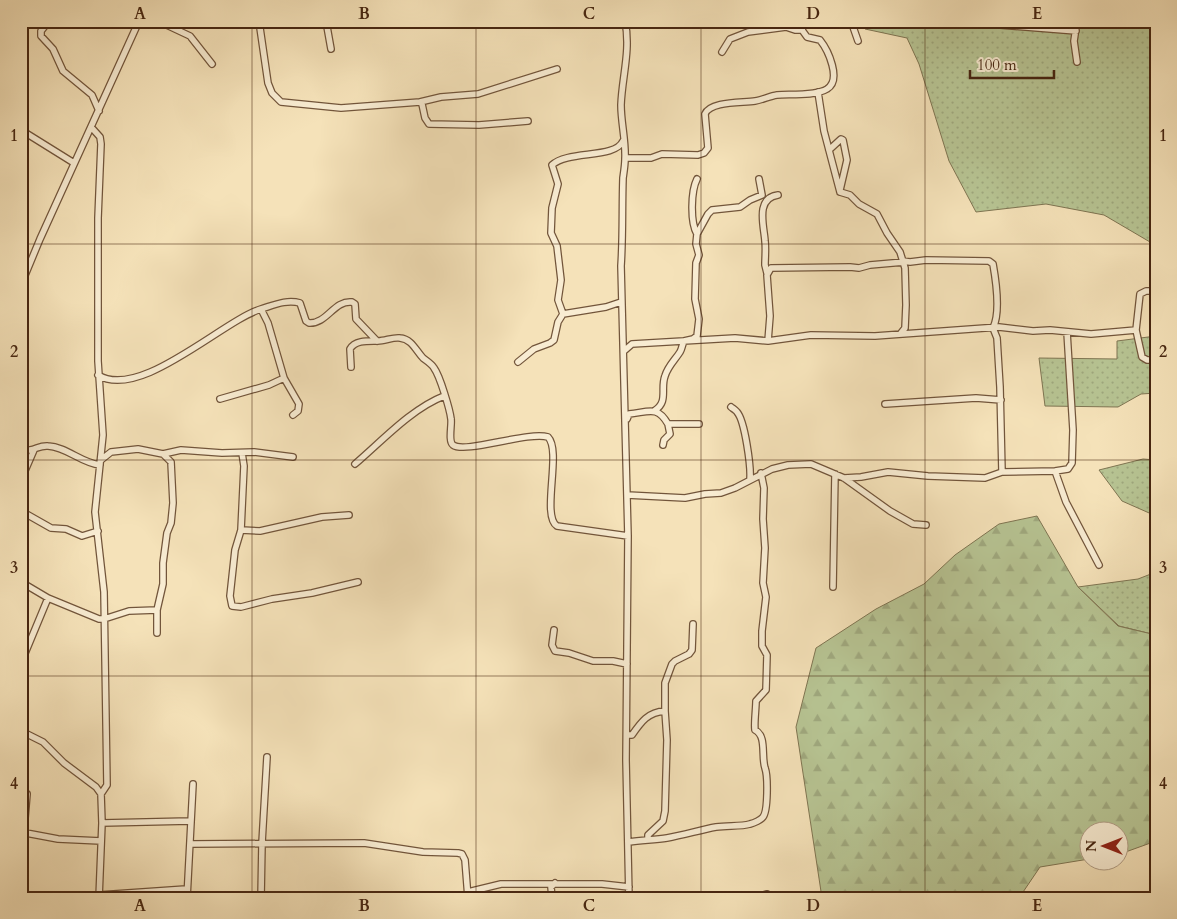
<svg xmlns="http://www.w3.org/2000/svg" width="1177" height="919" font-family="Cardo,serif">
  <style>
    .grass { fill: url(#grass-dots); stroke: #7f7552 }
    .forest { fill: url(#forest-firs); stroke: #7f7552 }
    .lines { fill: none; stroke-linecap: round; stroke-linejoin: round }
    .minor-casing { stroke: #72553b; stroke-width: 8 }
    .minor { stroke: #f8ecd2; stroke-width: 5.5 }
    .grid { fill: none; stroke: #472611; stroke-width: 1; stroke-opacity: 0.55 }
    .neatline { fill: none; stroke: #472611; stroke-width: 2 }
    .grid-label { font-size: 16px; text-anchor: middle; font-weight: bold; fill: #472611 }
  </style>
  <defs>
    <pattern id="grass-dots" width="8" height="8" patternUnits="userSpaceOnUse" patternTransform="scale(1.25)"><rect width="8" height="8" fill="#b7c493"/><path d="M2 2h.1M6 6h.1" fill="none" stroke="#9fa87e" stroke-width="1.8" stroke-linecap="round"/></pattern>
    <pattern id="forest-firs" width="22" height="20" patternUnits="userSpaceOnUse" patternTransform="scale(1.25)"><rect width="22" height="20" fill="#b7c493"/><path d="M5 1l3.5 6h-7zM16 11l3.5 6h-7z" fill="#9fa87e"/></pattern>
  </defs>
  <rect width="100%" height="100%" fill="#f5e2b9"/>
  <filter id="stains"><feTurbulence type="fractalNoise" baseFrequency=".004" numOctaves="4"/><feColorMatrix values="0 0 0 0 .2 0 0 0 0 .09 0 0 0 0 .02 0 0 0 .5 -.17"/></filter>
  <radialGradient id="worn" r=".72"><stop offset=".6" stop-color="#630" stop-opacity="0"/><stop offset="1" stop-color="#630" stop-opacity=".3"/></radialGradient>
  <!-- grass -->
  <path class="grass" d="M863,21H1156V272L1150,242L1104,215L1046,204L976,212L949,161L919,64L907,38L865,29Z
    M1156,336V393L1141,394L1118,407L1045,406L1039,358L1117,359V341Z
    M1143,459L1156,460V516L1122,501L1099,470Z
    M1156,572V635L1119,626L1078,587L1138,579Z"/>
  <!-- forest -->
  <path class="forest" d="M1037,516L1078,587L1118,626L1156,635V841L1120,854V832H1090L1089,859L1040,867L1019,898H822L796,727L816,648L876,609L924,584L955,555L999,524Z"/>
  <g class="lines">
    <!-- minor casing -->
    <g class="minor-casing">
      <path id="minor" d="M49,21L41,31V36L53,49L63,71L92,95L99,111
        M158,21L190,36L212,64
        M259,21L268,83L272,93L281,102L341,108L420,102L422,104L425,118L429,124L479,125L528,121
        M326,21L331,49
        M625,21C631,50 622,77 621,105C621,123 626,141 625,159C625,165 624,171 623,178C622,207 623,237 621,266L628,536L626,760L629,898
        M851,21L858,41
        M977,21L988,24L1076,31
        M802,30L805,21
        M722,52L730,39L748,32L786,27L795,30H802
        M1077,62L1074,41L1077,21
        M818,92L824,131L840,192
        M420,102L441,97L478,94L557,69
        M91,127L100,137L101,144L98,218V361L103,435L95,512L104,592L107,785L101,794
        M21,130L74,163
        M829,150L841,139L843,140L847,160L840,190
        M625,158H651L662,154L698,155L704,153L708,148L705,114C710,101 742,103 755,101C762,100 770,96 777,95C790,94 816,96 827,89C842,80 828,50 820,40L807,37L802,30
        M840,192L850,195L859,204L877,214L887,233L900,252L905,268L906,305L905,328L901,333
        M697,234C690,222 691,191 697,179
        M903,261L910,262L926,260L989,261L993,264C996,281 1001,312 993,328L997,338L1000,387L1002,472
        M767,273L765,265C765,257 766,249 765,241C764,226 755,198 778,195
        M21,285L40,239L139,21
        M1156,291H1146L1140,294L1136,330L1142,357L1147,360H1156
        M261,309C274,305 287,299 300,303L306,321L309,323C327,324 334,300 352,302L355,304L356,319L377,341
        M563,314L558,300L561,280L557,246L551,233L552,208L558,184L552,165C568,150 615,159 623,141
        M768,341L770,316L767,275L771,268L850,267L859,268L870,265L904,262
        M624,351L632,344L735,338L768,341L811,335L875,336L999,327L1033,331L1050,330L1091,334L1136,330
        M518,362L534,349L550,343L554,340L558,322L563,314L606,307L621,302
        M351,367L350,349C355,340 368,341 378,341C385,341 393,337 400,338C412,339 416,351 423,358C427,361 432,364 434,368C440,376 450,410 451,419C452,425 448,441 453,445C465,454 528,431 548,437C562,451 541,516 557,526L628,536
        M98,375C140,401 222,321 261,309L268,323L284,378L299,404L298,411L293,415
        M220,399L269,385L284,378
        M885,404L976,398L1001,400
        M731,407C732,408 737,411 737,412C745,421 751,467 750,479
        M654,411C669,402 660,389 665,376C668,366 675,360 680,352C682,349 682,345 684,341L693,339L697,336L699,319L695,299L696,263L699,255L696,244L697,234L708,214L712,210L740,207L750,200L762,195L759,179
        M627,419L629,414C649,412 657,405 668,424H699
        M663,445L664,440L670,434L668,424
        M21,449C34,453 37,445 48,446C67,447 81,463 100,465
        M242,453L244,466L241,530L235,550L230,596L232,606L241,607L272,599L312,593L358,582
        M163,454L181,450L222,453L254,452L293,457
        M101,460L111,452L138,449L163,454L171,462L173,503L171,523L167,533L163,563V584L157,610V633
        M355,464C382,441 411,409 444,396
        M1055,471L1066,502L1099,565
        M844,478L861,477L888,472L928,476L985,478L1002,472L1055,471L1068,469L1072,463L1073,430L1067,332
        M21,480L34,450
        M627,495L685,498L705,494L721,493L735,488L772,469L788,465L811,464L844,478L890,511L913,524L926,525
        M21,511L51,528L66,529L82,536L98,531
        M241,530L260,531L322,517L349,515
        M21,582L48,598L99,619H104L129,611L157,610
        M833,587L835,474
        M554,630L552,645L555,651L569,653L593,661H613L627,664
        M21,663L48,598
        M21,731L43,742L64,763L96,787L101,794L102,823L99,898
        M627,735H632C641,722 648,712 665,711
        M27,794L24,830L26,833L58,839L101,841
        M102,823L190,821
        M648,840V835L663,821L665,811L667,740L665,711V683L672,664L675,661L689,654L692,650L693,624
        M629,842C642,840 655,840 667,838C684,835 700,830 716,827C727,825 740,827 750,824C754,823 761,820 763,817C768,811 768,776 765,768C761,756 767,736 755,730C754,723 756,709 756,701L766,690L767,655L762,646V631L766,597L763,583L765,548L763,519L764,488L761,473
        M191,844L364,843L423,852L458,853L462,854L465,860L468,898
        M468,892L501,884H602L629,887
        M99,895L186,889
        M187,898L193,784
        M261,898L262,843L267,757
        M552,898L551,887L555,883
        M751,898L767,894"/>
    </g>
    <!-- minor -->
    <use href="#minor" class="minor"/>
  </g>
  <!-- grid -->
  <path class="grid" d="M252,21V898M476,21V898M701,21V898M925,21V898M21,244H1156M21,460H1156M21,676H1156"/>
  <!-- margin -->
  <rect width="1177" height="919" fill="none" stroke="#f5e2b9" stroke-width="55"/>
  <!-- north arrow -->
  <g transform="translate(1104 846) rotate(270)"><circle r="24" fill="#f8ecd2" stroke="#b19d85"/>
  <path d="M0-4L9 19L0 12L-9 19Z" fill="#8f2418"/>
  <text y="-8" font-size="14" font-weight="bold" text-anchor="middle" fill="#472611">N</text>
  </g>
  <!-- scale -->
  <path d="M970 70v8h84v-8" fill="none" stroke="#472611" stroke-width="2.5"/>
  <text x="977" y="70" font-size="15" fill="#472611" stroke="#f8ecd2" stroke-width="4" paint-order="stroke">100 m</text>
  <rect x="28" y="28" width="1122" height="864" class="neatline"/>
  <g class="grid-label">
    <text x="140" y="19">A</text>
    <text x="364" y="19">B</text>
    <text x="589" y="19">C</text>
    <text x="813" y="19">D</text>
    <text x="1037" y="19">E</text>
    <text x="14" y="141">1</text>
    <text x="1163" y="141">1</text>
    <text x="14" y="357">2</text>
    <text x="1163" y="357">2</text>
    <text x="14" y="573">3</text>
    <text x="1163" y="573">3</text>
    <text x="14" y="789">4</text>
    <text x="1163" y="789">4</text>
    <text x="140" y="911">A</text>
    <text x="364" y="911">B</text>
    <text x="589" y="911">C</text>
    <text x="813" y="911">D</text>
    <text x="1037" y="911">E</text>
  </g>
  <rect width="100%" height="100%" filter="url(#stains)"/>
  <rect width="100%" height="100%" fill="url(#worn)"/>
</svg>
